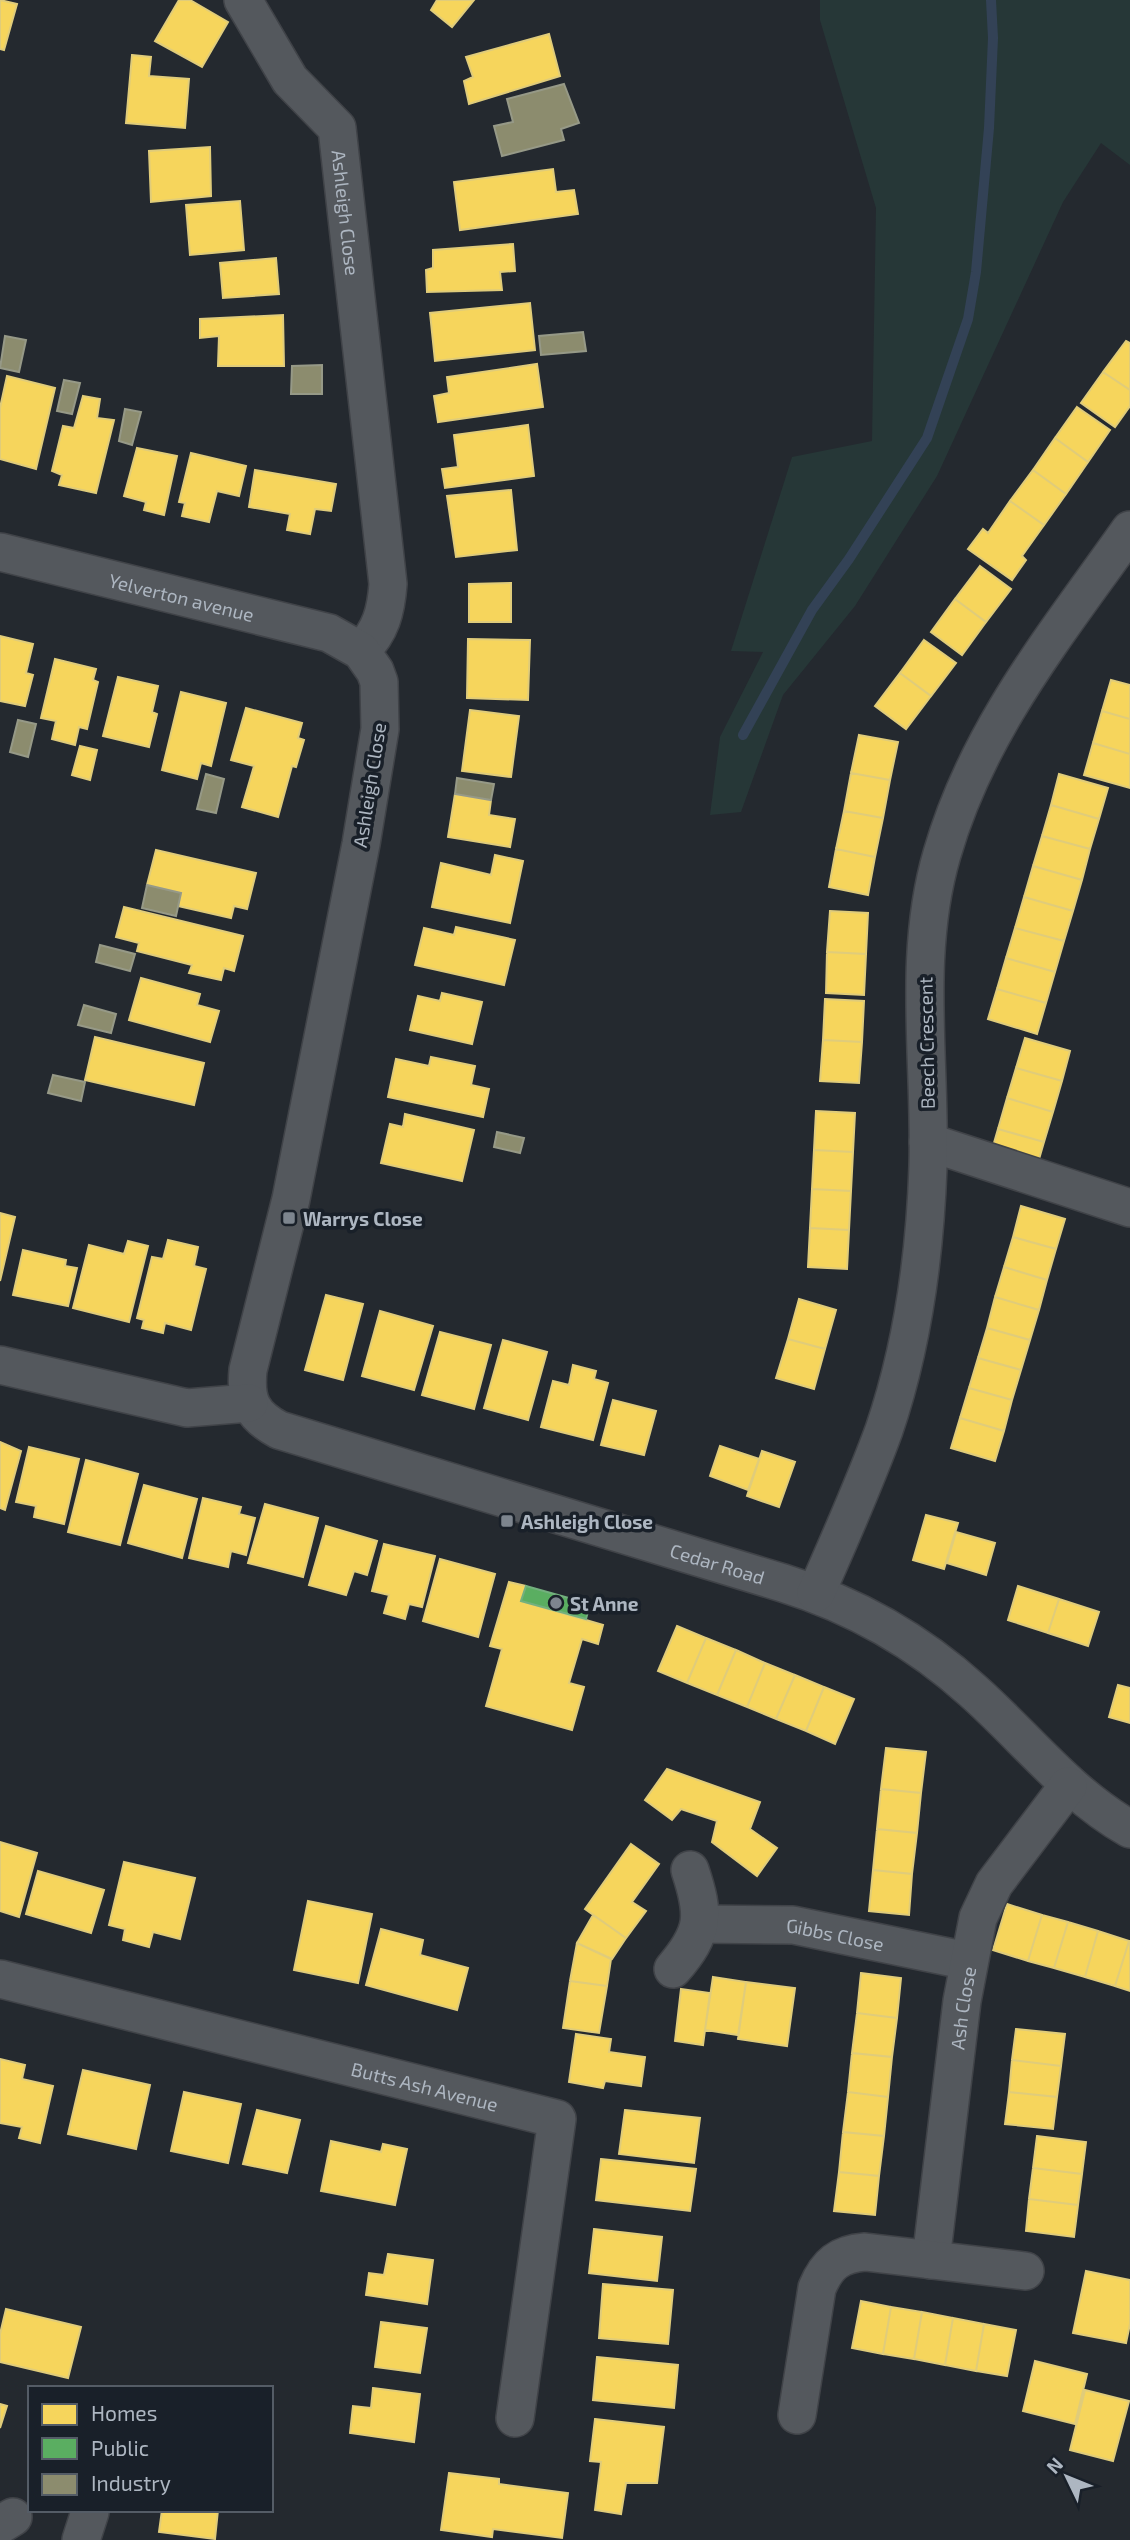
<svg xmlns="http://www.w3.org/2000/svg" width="1130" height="2540" font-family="'Exo 2',sans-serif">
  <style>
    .green { fill: #263737 }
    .homes { fill: #f6d55c; stroke: #e0cc7a; stroke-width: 2 }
    .public { fill: #5aae61; stroke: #73b07e; stroke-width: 2 }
    .industry { fill: #8c8c6e; stroke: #969987; stroke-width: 2 }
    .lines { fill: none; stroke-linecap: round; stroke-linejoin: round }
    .stream { stroke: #334256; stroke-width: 10 }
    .minor-casing { stroke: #404348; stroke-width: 40 }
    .minor { stroke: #54585d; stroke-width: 37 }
    .poi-dot { fill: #7d858e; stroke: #192029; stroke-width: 2.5 }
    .labels { text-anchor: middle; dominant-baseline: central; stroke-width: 7; stroke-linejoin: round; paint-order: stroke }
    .street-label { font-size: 19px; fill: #adb6c1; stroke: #192029 }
    .poi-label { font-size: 19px; font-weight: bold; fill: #adb6c1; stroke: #192029; text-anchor: start }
  </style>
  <rect width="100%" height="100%" fill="#24292f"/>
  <!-- green -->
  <path class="green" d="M820,0H1130V165L1101,143L1063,202L937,476L855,606L783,695L741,812L710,815L720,737L763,652L731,651L792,457L872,441L876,208L820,20Z"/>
  <!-- homes -->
  <path class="homes" d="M0,0L17,4L4,50L0,49Z
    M179,0H190L228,22L202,67L155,41Z
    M437,0H474L452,27L431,10Z
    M549,34L560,76L469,104L464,81L473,77L466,57Z
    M132,55L151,57L149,76L189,79L185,128L126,123Z
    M210,147L211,196L151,202L149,151Z
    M553,169L556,192L574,190L578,214L460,230L454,182Z
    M240,201L244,250L190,255L186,205Z
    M513,244L515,271L500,272L502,290L427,292L426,270L433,268V250Z
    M276,258L279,294L223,298L220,263Z
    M530,303L535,350L435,361L430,313Z
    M283,315L284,366H218L219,336L200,338V319Z
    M1126,341L1130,343V390L1103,372Z
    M537,364L543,407L438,422L434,396L449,393L447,377Z
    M1103,372L1130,390V406L1115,427L1081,403Z
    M7,376L55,388L36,469L0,459V408Z
    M83,396L100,399L97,418L114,420L96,493L59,485L62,475L52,471L63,426L74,428Z
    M1077,407L1110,430L1088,462L1055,438Z
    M528,425L534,476L445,488L442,469L458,467L454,435Z
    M1055,438L1088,462L1066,494L1033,470Z
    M137,448L177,456L164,515L144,510L146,502L124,496Z
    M191,453L246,466L239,496L217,491L209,522L182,516L185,503L179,502Z
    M255,470L336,484L331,511L315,509L310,534L287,530L290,514L249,507Z
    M1033,470L1066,494L1044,525L1010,501Z
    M511,490L517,550L456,557L447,496Z
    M1010,501L1044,525L1022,556L1026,560L1012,580L968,549L983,529L988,533Z
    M980,566L1011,589L986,622L955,599Z
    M511,583V622H469V584Z
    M955,599L986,622L962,655L931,632Z
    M0,636L33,644L26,673L33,675L25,706L0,701Z
    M468,639L530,640L528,700L467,698Z
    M924,640L956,663L931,696L900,673Z
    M55,659L96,669L93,680L98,682L87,729L79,727L75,745L52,739L56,721L41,718Z
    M900,673L931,696L906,729L875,706Z
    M118,677L158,686L152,712L157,714L149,747L103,736Z
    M1111,680L1130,685V719L1102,711Z
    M181,692L226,703L211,766L201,763L197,779L162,770Z
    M246,708L302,723L298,738L304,740L296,767L292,766L278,817L242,807L254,766L231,760Z
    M470,710L519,716L511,777L462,771Z
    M1102,711L1130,719V754L1093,743Z
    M859,735L898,742L890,780L851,773Z
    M1093,743L1130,754V788L1084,775Z
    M80,746L97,750L90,780L72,775Z
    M851,773L890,780L883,818L844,811Z
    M1059,774L1108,788L1099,819L1051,805Z
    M455,794L491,800L489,815L515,819L510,847L448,837Z
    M1051,805L1099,819L1090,849L1042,836Z
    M844,811L883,818L875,857L836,849Z
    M1042,836L1090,849L1082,880L1033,866Z
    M836,849L875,857L868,895L829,887Z
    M156,850L256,873L247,909L234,906L231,918L178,906L181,893L147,885Z
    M495,855L523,861L510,923L432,907L441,863L491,875Z
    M1033,866L1082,880L1073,911L1024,897Z
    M1024,897L1073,911L1064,941L1015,928Z
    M124,907L243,936L234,971L224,968L221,980L189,973L192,965L137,951L139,943L116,937Z
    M830,911L868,913L866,954L827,952Z
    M456,927L515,940L504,985L415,965L424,928L454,935Z
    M1015,928L1064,941L1055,972L1006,958Z
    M827,952L866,954L864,995L826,993Z
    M1006,958L1055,972L1046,1003L997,989Z
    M141,978L200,994L197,1005L219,1011L210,1042L129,1020Z
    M997,989L1046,1003L1037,1034L988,1019Z
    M442,993L482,1002L472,1044L410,1030L418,996L440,1001Z
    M825,999L864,1001L862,1042L823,1040Z
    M95,1037L204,1063L194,1105L85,1080Z
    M1025,1038L1070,1051L1062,1081L1016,1068Z
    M823,1040L862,1042L859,1083L820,1081Z
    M431,1057L475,1066L471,1085L489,1089L483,1117L388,1097L396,1059L429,1066Z
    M1016,1068L1062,1081L1053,1112L1007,1098Z
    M1007,1098L1053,1112L1044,1142L998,1129Z
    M816,1111L855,1113L853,1152L814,1150Z
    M405,1114L474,1130L462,1181L381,1163L390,1124L403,1127Z
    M998,1129L1044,1142L1035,1173L989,1160Z
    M814,1150L853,1152L851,1191L812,1189Z
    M812,1189L851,1191L849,1230L810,1228Z
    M1021,1206L1065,1219L1056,1249L1013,1237Z
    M0,1213L15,1217L0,1281Z
    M810,1228L849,1230L847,1269L808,1267Z
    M1013,1237L1056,1249L1047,1280L1004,1267Z
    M168,1240L198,1247L194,1266L206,1269L191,1330L165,1323L163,1333L142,1328L144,1320L137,1318L152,1257L163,1259Z
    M128,1241L148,1246L129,1322L73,1308L89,1245L124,1254Z
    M23,1250L66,1260L65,1266L77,1268L68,1306L13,1295Z
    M1004,1267L1047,1280L1039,1310L995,1297Z
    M326,1295L363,1304L343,1380L305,1370Z
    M995,1297L1039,1310L1030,1340L987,1328Z
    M799,1299L836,1310L825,1349L788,1339Z
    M380,1311L433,1326L414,1390L362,1376Z
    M987,1328L1030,1340L1021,1370L978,1358Z
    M440,1332L491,1345L474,1409L422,1395Z
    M788,1339L825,1349L814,1389L776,1378Z
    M503,1340L547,1352L528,1420L484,1408Z
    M978,1358L1021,1370L1012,1400L969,1388Z
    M573,1365L596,1371L594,1379L608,1383L593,1440L541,1427L553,1381L569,1385Z
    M969,1388L1012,1400L1004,1431L960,1418Z
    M613,1400L656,1411L644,1455L601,1445Z
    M960,1418L1004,1431L995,1461L951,1448Z
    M0,1442L21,1451L5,1510L0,1508Z
    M720,1446L759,1459L748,1490L710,1476Z
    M29,1447L79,1459L64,1524L34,1517L36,1506L16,1502Z
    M762,1451L795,1462L779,1507L747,1496Z
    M86,1460L138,1474L120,1545L68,1532Z
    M144,1485L197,1499L182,1558L128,1543Z
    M203,1498L241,1507L239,1514L255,1518L246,1555L231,1551L228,1567L189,1558Z
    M265,1504L318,1518L303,1577L248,1563Z
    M926,1515L958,1523L944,1569L913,1560Z
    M326,1526L377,1541L367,1575L354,1571L346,1595L309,1585Z
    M956,1532L995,1543L986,1575L947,1563Z
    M384,1544L435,1556L422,1607L409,1604L405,1619L384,1613L389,1595L372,1591Z
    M440,1559L495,1574L478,1637L423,1621Z
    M509,1582L526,1586L521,1601L603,1625L598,1644L582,1639L569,1683L584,1687L572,1730L486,1706L502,1649L490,1646Z
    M1018,1586L1059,1599L1048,1633L1008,1620Z
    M1059,1599L1099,1612L1088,1646L1048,1633Z
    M677,1626L706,1638L687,1683L658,1671Z
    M706,1638L736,1650L717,1695L687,1683Z
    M736,1650L765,1663L747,1707L717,1695Z
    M765,1663L795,1675L776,1719L747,1707Z
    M795,1675L824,1687L806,1731L776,1719Z
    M1118,1685L1130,1688V1723L1109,1717Z
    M824,1687L854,1699L835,1744L806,1731Z
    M886,1748L926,1752L921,1793L881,1789Z
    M667,1769L760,1802L750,1829L777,1848L757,1876L712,1842L717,1821L681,1809L672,1820L645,1800Z
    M881,1789L921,1793L917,1833L877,1829Z
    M877,1829L917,1833L912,1874L873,1870Z
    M0,1842L37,1853L19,1917L0,1911Z
    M631,1844L659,1864L632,1902L646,1911L626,1938L585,1909Z
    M124,1862L195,1878L180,1939L153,1932L149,1947L123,1940L125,1929L109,1925Z
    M873,1870L912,1874L909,1915L869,1911Z
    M38,1871L104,1890L91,1933L26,1914Z
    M308,1901L372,1914L358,1983L294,1970Z
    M1007,1904L1042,1915L1028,1961L993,1950Z
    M593,1915L626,1938L612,1959L577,1943Z
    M1042,1915L1068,1922L1054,1968L1028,1961Z
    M1068,1922L1098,1931L1085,1977L1054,1968Z
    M381,1929L423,1940L420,1955L468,1968L457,2010L366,1985Z
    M1098,1931L1129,1941L1115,1986L1085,1977Z
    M1129,1941H1130V1991L1115,1986Z
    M577,1943L611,1959L607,1986L570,1981Z
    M861,1973L901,1978L897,2018L857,2013Z
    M713,1977L746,1982L738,2035L705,2030Z
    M570,1981L607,1986L599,2033L563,2028Z
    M746,1982L795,1988L787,2046L738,2039Z
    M681,1989L710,1993L703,2045L675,2041Z
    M857,2013L897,2018L892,2057L852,2053Z
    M1016,2029L1065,2034L1061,2066L1012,2060Z
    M576,2034L611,2039L609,2052L645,2057L641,2086L605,2081L603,2088L569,2082Z
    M852,2053L892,2057L888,2097L848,2092Z
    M0,2059L25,2065L22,2079L53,2086L40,2143L19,2138L22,2127L0,2123Z
    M1012,2060L1061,2066L1057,2097L1009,2092Z
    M83,2070L150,2085L136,2149L68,2134Z
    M184,2092L241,2104L228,2163L171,2151Z
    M848,2092L888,2097L884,2136L843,2132Z
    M1009,2092L1057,2097L1053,2129L1005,2124Z
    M257,2110L300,2120L287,2173L243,2164Z
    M625,2110L700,2118L694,2163L619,2154Z
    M843,2132L884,2136L879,2176L839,2172Z
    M1037,2136L1086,2142L1082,2174L1033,2168Z
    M331,2141L381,2152L383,2144L407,2149L395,2205L321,2191Z
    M601,2159L696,2169L690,2211L596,2200Z
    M1033,2168L1082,2174L1078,2205L1029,2199Z
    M839,2172L879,2176L875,2215L834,2211Z
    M1029,2199L1078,2205L1074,2237L1026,2231Z
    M594,2229L662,2237L657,2281L589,2273Z
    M388,2254L433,2260L427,2304L366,2295L369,2273L384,2275Z
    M1086,2271L1130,2280V2324L1126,2343L1073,2333Z
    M603,2284L673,2290L668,2344L599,2338Z
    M861,2301L891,2307L883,2354L852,2348Z
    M891,2307L922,2312L914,2359L883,2354Z
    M6,2309L81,2327L68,2378L0,2362V2334Z
    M922,2312L953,2318L945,2365L914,2359Z
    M953,2318L984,2324L976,2371L945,2365Z
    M381,2322L427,2328L420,2373L375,2367Z
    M984,2324L1016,2330L1007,2376L976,2371Z
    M597,2357L678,2365L674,2408L593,2400Z
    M1035,2361L1087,2374L1075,2424L1023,2411Z
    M373,2388L420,2394L414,2442L350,2433L353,2406L371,2408Z
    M1085,2390L1129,2401L1113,2461L1070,2450Z
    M0,2404L7,2406L0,2428Z
    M595,2419L664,2427L657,2483H626L621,2514L595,2510L601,2462L590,2461Z
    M449,2473L499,2479V2484L568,2493L562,2538L493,2529L492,2537L441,2530Z
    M162,2510H218L215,2539L159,2532Z"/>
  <!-- public -->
  <path class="public" d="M526,1586L590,1604L586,1619L521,1601Z"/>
  <!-- industry -->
  <path class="industry" d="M564,84L579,123L561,129L564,140L502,156L494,126L513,122L507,99Z
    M583,332L586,351L541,355L539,336Z
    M5,336L26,340L19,372L0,368Z
    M322,365V394H291L292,366Z
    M64,380L80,383L72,414L57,411Z
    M125,409L141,412L132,445L119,441Z
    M18,720L36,724L28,757L10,752Z
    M206,774L224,779L216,813L197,809Z
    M457,778L494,784L491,800L455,794Z
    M147,885L181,893L176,916L142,908Z
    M100,945L135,954L130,971L96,962Z
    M84,1005L116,1014L111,1033L78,1025Z
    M53,1075L85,1082L81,1101L48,1093Z
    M497,1132L524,1138L520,1153L494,1147Z"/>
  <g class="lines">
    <!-- stream -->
    <path class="stream" d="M743,735L812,610L849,559L927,438L968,319L976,272L989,128L993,38L991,0"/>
    <!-- minor casing -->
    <g class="minor-casing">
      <g id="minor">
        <path id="s1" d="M243,0L290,80L337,128L388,584C386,611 381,631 361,651"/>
        <path id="s2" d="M0,552L329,633L361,651L375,671L379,682L380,729L361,844L291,1199L248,1370C245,1400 251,1415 279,1430L783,1583C854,1605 918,1641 973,1691C1026,1738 1067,1793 1130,1829"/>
        <path d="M928,1142L1130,1208"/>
        <path d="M0,1365L187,1408L249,1403"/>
        <path d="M816,1593C840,1539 864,1485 884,1430C913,1345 925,1255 928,1166C931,1061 912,956 942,854C978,729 1056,635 1130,530"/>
        <path id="s3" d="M700,1924L793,1925L968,1961"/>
        <path d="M673,1969C705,1932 705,1915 690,1870"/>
        <path id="s4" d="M0,1979L557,2119L515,2418"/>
        <path id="s5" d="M931,2260L962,2001L978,1918L994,1884L1068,1786"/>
        <path d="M797,2415L817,2288C827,2264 839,2254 865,2252L1025,2271"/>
        <path d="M0,2525L13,2517"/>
        <path d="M81,2540L90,2512"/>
      </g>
    </g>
    <!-- minor -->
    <use href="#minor" class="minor"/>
  </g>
  <!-- markers -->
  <g class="poi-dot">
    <rect x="282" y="1211" width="14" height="14" rx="3.5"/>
    <rect x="500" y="1514" width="14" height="14" rx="3.5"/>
    <circle cx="556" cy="1603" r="7"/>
  </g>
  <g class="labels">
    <!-- street labels -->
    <g class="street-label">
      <text stroke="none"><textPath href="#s1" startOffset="245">Ashleigh Close</textPath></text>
      <text stroke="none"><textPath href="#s2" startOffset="187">Yelverton avenue</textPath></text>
      <text transform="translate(369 785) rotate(-81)">Ashleigh Close</text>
      <text transform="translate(926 1043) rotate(-91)">Beech Crescent</text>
      <text stroke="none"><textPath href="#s2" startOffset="1645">Cedar Road</textPath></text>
      <text stroke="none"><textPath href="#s3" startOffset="136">Gibbs Close</textPath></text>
      <text stroke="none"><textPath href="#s5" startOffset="254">Ash Close</textPath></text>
      <text stroke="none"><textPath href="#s4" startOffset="438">Butts Ash Avenue</textPath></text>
    </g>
    <!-- poi labels -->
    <g class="poi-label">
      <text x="303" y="1218">Warrys Close</text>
      <text x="521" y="1521">Ashleigh Close</text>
      <text x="570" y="1603">St Anne</text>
    </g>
  </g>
  <!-- legend -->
  <rect x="28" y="2386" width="245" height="126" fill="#192029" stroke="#545c66" stroke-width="2"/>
  <rect x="42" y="2404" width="35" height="21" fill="#f6d55c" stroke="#545c66" stroke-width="2"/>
  <text x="91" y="2421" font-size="21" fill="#adb6c1">Homes</text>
  <rect x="42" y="2438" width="35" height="21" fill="#5aae61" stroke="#545c66" stroke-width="2"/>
  <text x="91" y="2456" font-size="21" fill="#adb6c1">Public</text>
  <rect x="42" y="2474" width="35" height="21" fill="#8c8c6e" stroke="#545c66" stroke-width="2"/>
  <text x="91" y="2491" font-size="21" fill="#adb6c1">Industry</text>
  <!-- north arrow -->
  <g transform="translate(1067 2477) rotate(313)" stroke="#192029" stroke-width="5" paint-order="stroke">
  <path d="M0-5L12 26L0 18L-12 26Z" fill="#adb6c1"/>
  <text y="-10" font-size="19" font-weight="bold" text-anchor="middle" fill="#adb6c1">N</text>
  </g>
</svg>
